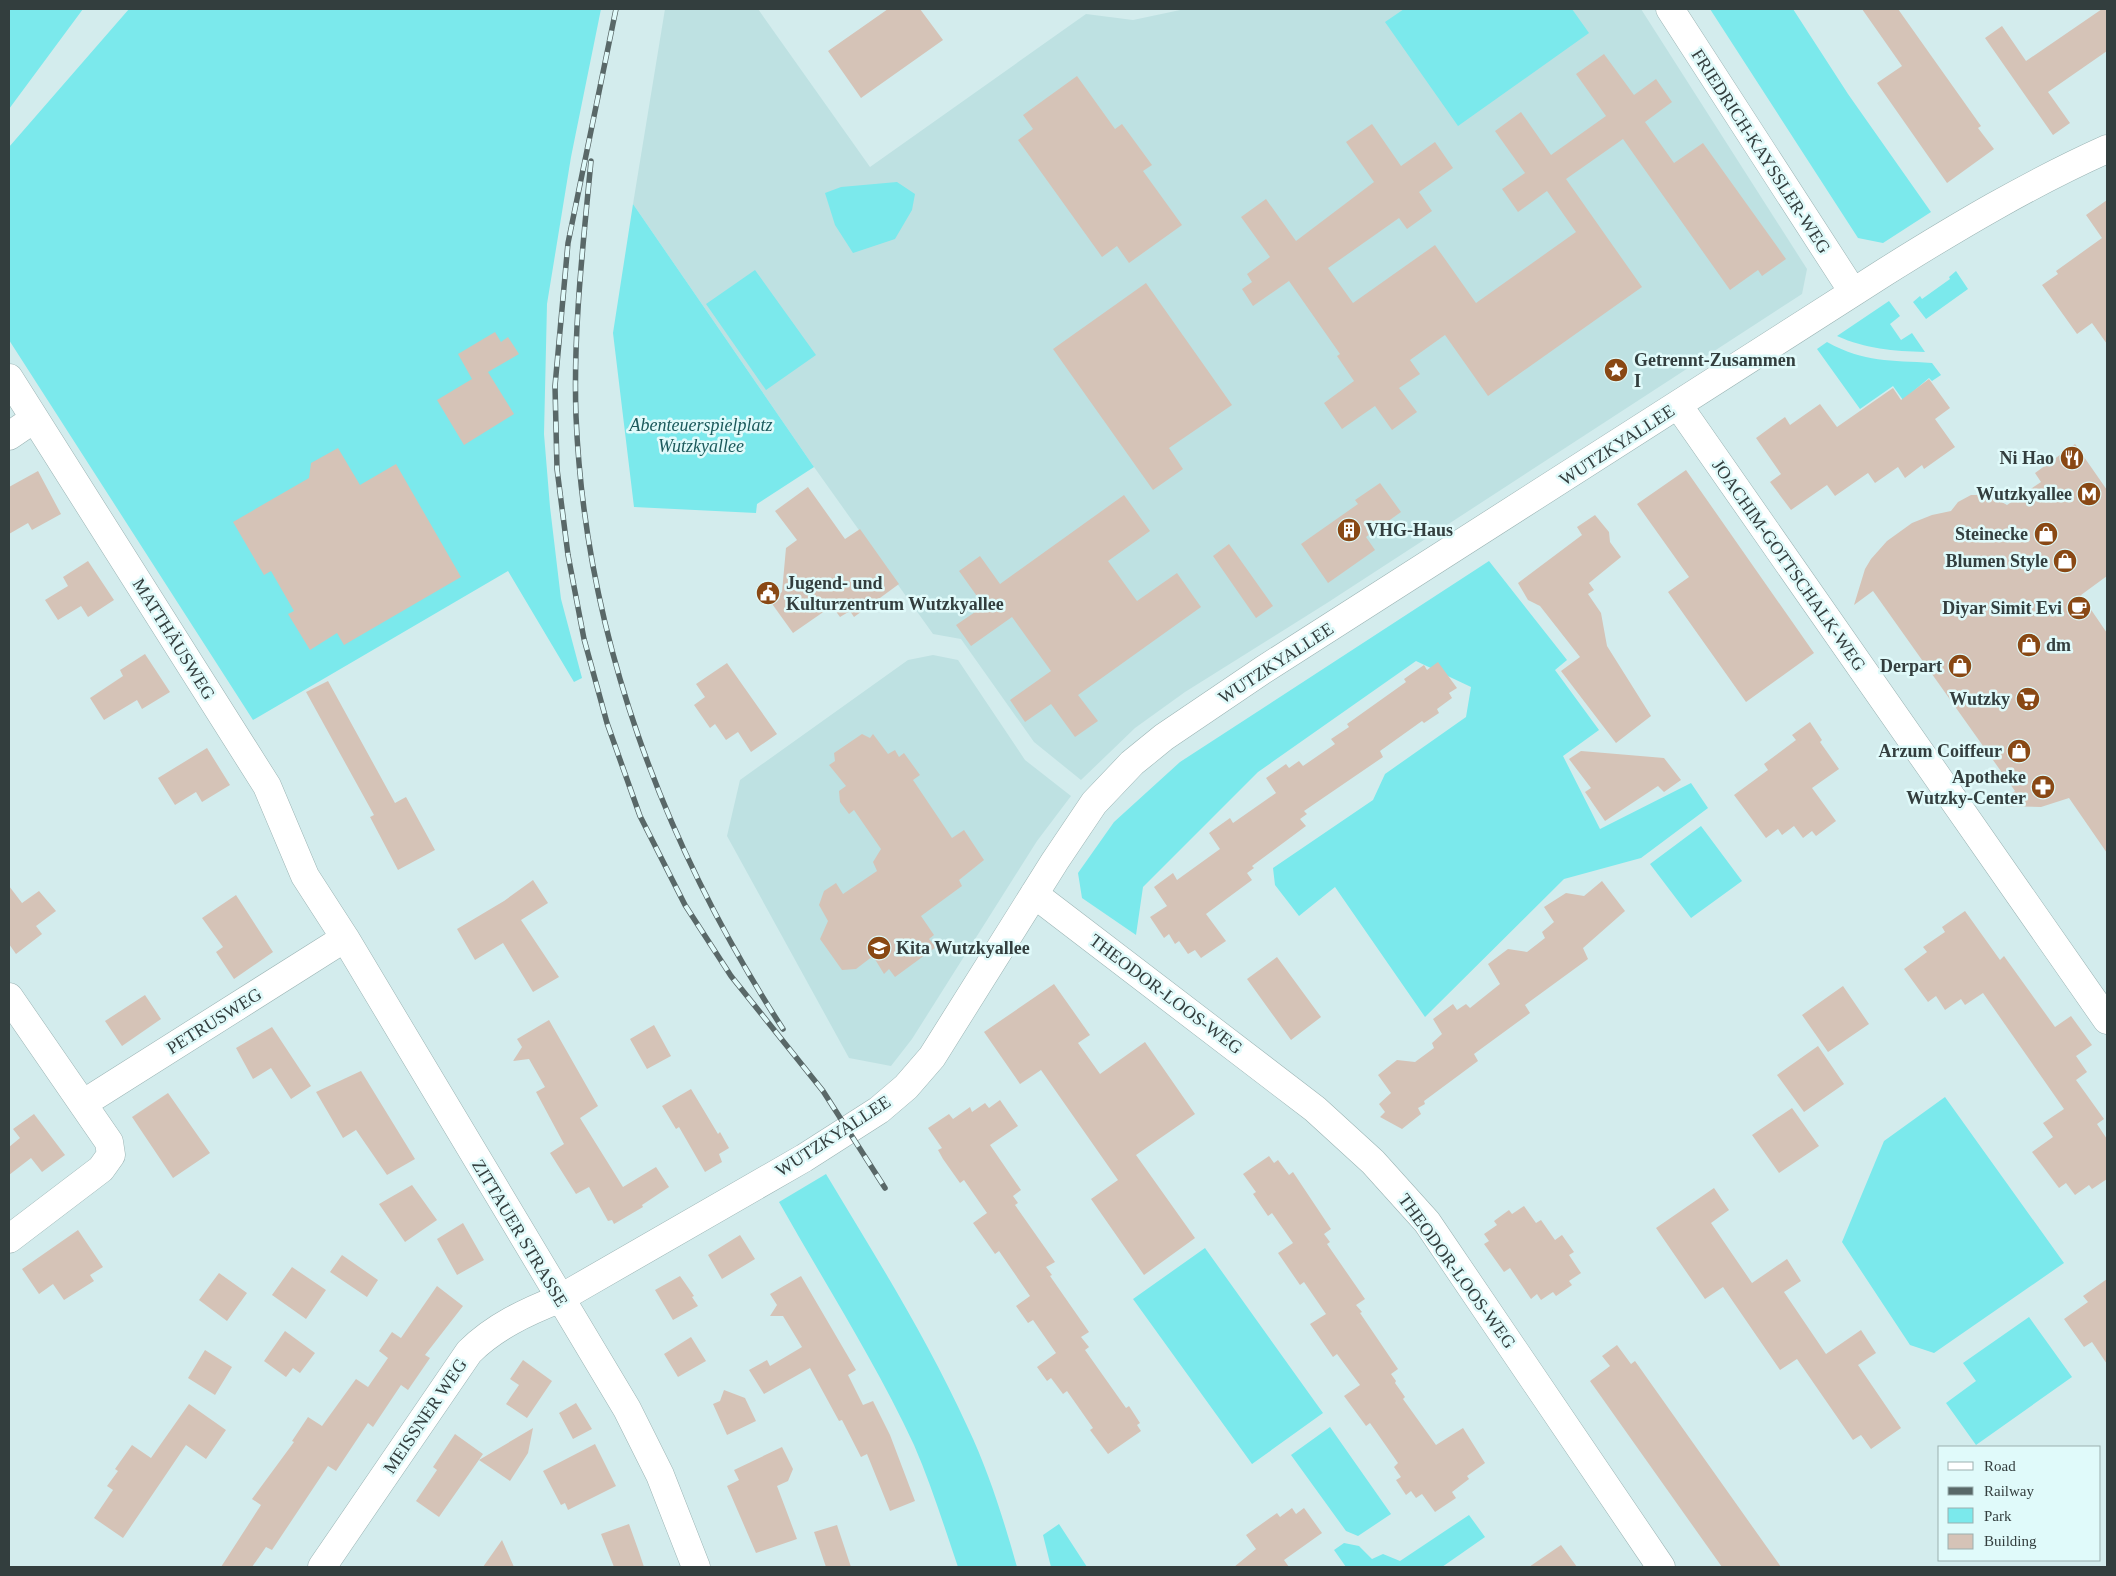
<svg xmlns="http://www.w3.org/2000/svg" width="2116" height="1576" font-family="'Times New Roman',serif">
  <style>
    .built { fill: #bee1e2 }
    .green { fill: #7be9ec }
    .building { fill: #d5c3b7 }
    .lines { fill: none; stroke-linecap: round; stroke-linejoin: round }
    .minor-casing { stroke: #9bb4b4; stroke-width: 29 }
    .minor { stroke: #fff; stroke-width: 28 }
    .rail-casing { stroke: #596868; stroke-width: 5.5 }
    .rail { stroke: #e0fafa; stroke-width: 4; stroke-dasharray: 11; stroke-linecap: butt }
    .labels { text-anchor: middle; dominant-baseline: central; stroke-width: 5; stroke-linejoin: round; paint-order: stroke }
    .street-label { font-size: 18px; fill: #333e3e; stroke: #e0fafa }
    .poi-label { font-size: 18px; font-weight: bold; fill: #333e3e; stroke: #e0fafa; text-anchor: end }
    .park-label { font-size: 18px; font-style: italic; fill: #1c5a5c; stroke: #e0fafa }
  </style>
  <rect width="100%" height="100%" fill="#d3eced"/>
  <!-- built -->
  <path class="built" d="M665,9H758L870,167L1086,14L1133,20L1185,9H1641L1807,269L1802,294L1327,603L1185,692L1135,728L1081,780L1034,742L961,639L933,634L814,467L633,204Z
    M933,655L958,660L1025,760L1071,796L1037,841L912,1039L891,1066L849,1058L727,836L740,780L908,660Z"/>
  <!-- green -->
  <path class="green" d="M9,9H83L9,109Z
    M129,9H601L571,157L547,304L544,434L550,507L561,599L582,678L574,682L508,571L253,720L9,340V147Z
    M1404,9H1572L1589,33L1458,126L1385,22Z
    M1710,9H1793L1848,94L1931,212L1883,243L1858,238Z
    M897,182L915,194L912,210L895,239L853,253L835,225L825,193L841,187Z
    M633,204L814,467L757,504L756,513L634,507L613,333Z
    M755,270L816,355L766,390L706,304Z
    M1956,271L1968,289L1926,319L1913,302L1920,296L1922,299L1950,279L1949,277Z
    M1889,301L1900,316L1890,324L1901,340L1912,333L1925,352C1893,351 1866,349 1837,336Z
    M1827,342C1865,363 1890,360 1932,363L1941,375L1932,381L1929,378L1903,400L1893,386L1860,409L1817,349Z
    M1489,561L1567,660L1555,670L1599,730L1563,756L1600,829L1691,783L1708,808L1641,858L1564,879L1425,1017L1335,887L1299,916L1275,885L1273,868L1373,800L1385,774L1466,717L1471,687L1416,661L1258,772L1143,887L1136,935L1082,898L1078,873L1114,822L1180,762Z
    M1701,826L1742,881L1691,918L1650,864Z
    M1945,1097L2064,1263L1934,1353L1910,1345L1842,1242L1884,1141Z
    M826,1174C876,1257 928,1340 968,1428C989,1472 1004,1521 1017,1567H958C944,1526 931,1484 914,1445C875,1361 824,1282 779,1202Z
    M1205,1248L1323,1413L1252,1464L1133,1299Z
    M2029,1317L2072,1377L1976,1445L1946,1403L1976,1381L1963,1363Z
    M1330,1427L1391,1514L1358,1536L1346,1531L1291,1455Z
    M1469,1515L1485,1537L1442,1567H1346L1334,1550L1344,1543L1359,1546L1372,1559L1383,1554L1400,1561Z
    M1059,1524L1087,1567H1051L1043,1535Z"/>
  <!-- building -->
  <path class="building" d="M888,9H920L943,40L861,98L828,51Z
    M1862,9H1898L1981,126L1978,128L1994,149L1947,183L1877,83L1902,66Z
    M2102,9H2107V51L2048,92L2070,123L2053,135L1985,38L2002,26L2026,61Z
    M1604,54L1634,95L1656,79L1672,102L1645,122L1674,163L1703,143L1786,259L1762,276L1758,270L1730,290L1623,139L1566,179L1642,287L1488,396L1445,335L1410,360L1420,374L1399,388L1417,412L1392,430L1375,406L1342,429L1324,403L1354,381L1337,356L1340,354L1289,281L1253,306L1242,289L1252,282L1247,274L1270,257L1241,217L1266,199L1296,241L1374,182L1346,142L1372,124L1401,166L1435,142L1453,168L1419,192L1432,211L1407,229L1399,218L1328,268L1353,303L1435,245L1476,303L1576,232L1547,191L1518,212L1502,189L1525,173L1495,131L1521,112L1551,155L1606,116L1576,74Z
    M1077,76L1115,129L1122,124L1152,165L1143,171L1182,225L1129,263L1117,246L1102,257L1018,140L1033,129L1023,115Z
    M2107,200V344L2092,323L2077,334L2042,285L2058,274L2056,271L2102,238L2086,215Z
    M1146,283L1232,405L1169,448L1183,469L1153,490L1053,349Z
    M495,332L501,342L508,337L519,354L488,372L514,414L464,445L437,400L472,379L458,354Z
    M1929,379L1950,408L1935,419L1955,447L1924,469L1922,465L1905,478L1898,467L1875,483L1868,473L1835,496L1827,485L1791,510L1770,482L1781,474L1756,438L1785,417L1790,425L1820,404L1837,427L1893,388L1901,400Z
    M2075,444L2107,490V576L2081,595L2107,633V853L2069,798L2041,807L1995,806L2015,791L1873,591L1854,605L1865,569L1871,559L1887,541L1912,523L1932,515L1951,511L1958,502L1971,495H1989L2007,505L2041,482L2035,473Z
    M338,448L360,485L396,464L461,577L344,645L337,633L310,650L288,614L294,611L271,571L264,575L233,522L309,478L311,463Z
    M1686,470L1814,653L1746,702L1668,592L1689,577L1637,504Z
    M38,471L61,514L32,530L28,523L9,534V487Z
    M1380,483L1401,512L1366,537L1375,550L1328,583L1301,544L1358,504L1355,500Z
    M808,487L845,539L860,529L899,584L854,617L850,611L840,617L832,606L793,633L770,601L782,592L786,548L797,540L775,511Z
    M1124,495L1150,531L1108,561L1137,601L1177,573L1201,607L1078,695L1098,721L1075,737L1051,704L1025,722L1010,700L1051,671L1012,617L971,646L956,625L984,606L959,571L980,556L1000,584Z
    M1595,515L1609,532L1610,542L1621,557L1589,583L1594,590L1588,594L1601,613L1607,646L1651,716L1616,743L1561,671L1580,657L1540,606L1528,600L1518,583L1582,535L1577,527Z
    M1229,544L1273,606L1256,618L1213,556Z
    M88,561L114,600L88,617L81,606L58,620L45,600L68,586L63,577Z
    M145,654L170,692L142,709L137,700L104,720L90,698L123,676L120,670Z
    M1438,662L1457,688L1449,693L1452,698L1437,709L1439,713L1424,723L1422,721L1380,751L1383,757L1304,811L1307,814L1300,819L1306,826L1252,866L1254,868L1247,873L1252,880L1206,914L1226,941L1201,958L1195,950L1188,954L1179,941L1175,944L1169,934L1164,938L1150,917L1167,906L1154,887L1173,873L1177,880L1220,849L1209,833L1230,818L1233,823L1276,793L1266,778L1286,764L1289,768L1299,761L1303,766L1335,744L1331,739L1349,727L1347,724L1406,682L1404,679L1424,665L1427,670Z
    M727,663L777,734L751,752L738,732L726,740L715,724L710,728L694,705L705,697L696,684Z
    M328,681L395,803L406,797L435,850L398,870L370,817L374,815L306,692Z
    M1810,722L1822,740L1820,742L1839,769L1812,788L1836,821L1816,836L1812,831L1803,838L1794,826L1782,835L1778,829L1766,838L1734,795L1768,770L1764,764L1796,740L1792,735Z
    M862,734L870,738L873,734L888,754L895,750L899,757L904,753L920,775L913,780L952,838L964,830L984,860L959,880L962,886L921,916L934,935L929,939L936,947L895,977L889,969L884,974L873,956L856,969L842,970L820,939L828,921L819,905L824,891L836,883L843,894L877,871L873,862L881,849L854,810L849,814L840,802L839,791L846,786L829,765L835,761L834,753Z
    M207,748L230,785L202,802L196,792L175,805L158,778Z
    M1581,751L1664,758L1681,780L1664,792L1658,786L1605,821L1585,792L1591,788L1569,759Z
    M533,880L548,903L521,920L559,977L533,992L503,943L475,960L457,929L504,901Z
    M1602,881L1625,911L1583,948L1588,959L1525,1005L1530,1013L1474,1054L1478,1061L1424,1101L1425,1104L1418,1108L1421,1114L1402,1129L1380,1117L1385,1112L1379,1104L1391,1093L1378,1075L1397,1060L1415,1062L1434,1048L1432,1043L1442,1034L1433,1019L1453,1004L1457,1010L1466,1004L1470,1008L1500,984L1488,964L1508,949L1527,952L1545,938L1542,932L1554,922L1544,907L1566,893L1584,896Z
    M9,886L22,903L39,891L56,911L36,926L42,934L16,954L9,944Z
    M236,895L273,952L234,979L216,952L223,947L202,918Z
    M1965,911L2000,960L2004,956L2055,1027L2071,1016L2092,1045L2076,1056L2087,1072L2076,1080L2104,1119L2097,1124L2107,1139V1179L2092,1189L2089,1185L2075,1195L2066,1183L2059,1188L2032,1152L2053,1137L2043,1123L2064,1109L1983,993L1965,1005L1961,999L1945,1010L1936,996L1928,1002L1904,969L1927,952L1923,947L1945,932L1942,927Z
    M1277,957L1321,1017L1291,1040L1247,979Z
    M1054,984L1090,1035L1078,1043L1100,1074L1145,1042L1195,1114L1136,1155L1195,1238L1144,1275L1091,1199L1118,1180L1041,1070L1020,1084L984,1032Z
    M1843,986L1869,1024L1828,1052L1802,1015Z
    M145,995L161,1019L122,1046L105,1021Z
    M549,1020L598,1106L580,1118L623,1187L656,1167L669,1187L642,1205L643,1207L614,1224L612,1220L608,1221L589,1187L576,1194L550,1153L564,1144L536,1092L545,1087L529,1059L513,1061L522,1047L517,1039Z
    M654,1025L671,1056L647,1069L630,1039Z
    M272,1027L311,1086L291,1099L271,1068L253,1079L236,1048Z
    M1818,1046L1844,1084L1804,1112L1777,1075Z
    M361,1071L415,1159L387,1175L356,1130L343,1138L316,1092Z
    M691,1089L718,1134L720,1132L729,1148L719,1154L722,1162L705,1172L679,1127L676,1129L662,1106Z
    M168,1093L210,1153L173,1178L132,1117Z
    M1000,1100L1018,1126L990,1145L1021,1190L1013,1196L1018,1203L1015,1205L1055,1262L1046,1267L1052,1275L1050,1276L1089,1332L1081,1337L1089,1347L1085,1350L1126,1408L1129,1406L1140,1423L1137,1425L1141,1431L1108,1454L1090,1430L1093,1428L1067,1391L1063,1394L1051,1378L1047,1381L1037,1367L1056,1353L1033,1320L1028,1323L1016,1306L1030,1296L999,1251L995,1254L973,1223L987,1213L964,1180L960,1183L943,1159L938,1150L942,1148L928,1128L949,1114L953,1119L970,1107L972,1112L985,1103L989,1108Z
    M1792,1108L1819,1146L1779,1173L1752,1135Z
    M34,1114L65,1155L42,1172L31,1158L9,1175V1147L20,1138L13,1129Z
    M1269,1156L1274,1163L1278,1160L1289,1175L1293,1172L1331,1229L1324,1234L1330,1242L1327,1244L1365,1299L1356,1305L1362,1312L1360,1313L1398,1369L1391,1374L1396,1381L1395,1383L1405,1397L1403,1399L1436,1445L1463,1428L1485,1463L1467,1476L1469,1479L1452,1492L1456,1498L1435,1512L1422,1494L1416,1498L1411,1491L1406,1495L1396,1480L1401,1477L1394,1467L1398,1463L1370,1423L1366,1426L1344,1396L1360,1385L1337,1354L1333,1357L1310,1324L1326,1314L1304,1282L1300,1285L1278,1253L1293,1243L1272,1213L1268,1216L1253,1194L1256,1192L1243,1174Z
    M412,1185L437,1220L405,1242L379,1204Z
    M1714,1188L1729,1210L1711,1223L1752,1283L1787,1259L1801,1281L1784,1292L1826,1354L1861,1330L1876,1353L1858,1365L1901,1428L1871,1449L1861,1435L1853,1440L1797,1359L1780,1370L1723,1287L1705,1299L1656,1228Z
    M1524,1206L1536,1223L1541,1220L1555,1240L1562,1235L1574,1252L1569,1255L1581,1273L1569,1281L1572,1285L1556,1296L1553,1292L1541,1300L1537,1294L1531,1299L1510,1268L1504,1272L1484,1244L1489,1241L1484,1234L1497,1225L1494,1221L1509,1210L1512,1214Z
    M463,1223L484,1260L457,1275L437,1239Z
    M78,1230L103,1267L90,1275L94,1281L64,1300L53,1284L39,1294L22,1269Z
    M740,1235L755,1259L722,1279L708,1255Z
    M342,1255L378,1280L367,1297L330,1272Z
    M292,1267L326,1290L306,1319L272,1295Z
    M219,1273L247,1293L227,1321L199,1300Z
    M680,1276L694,1296L692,1297L698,1306L673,1320L655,1290Z
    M801,1276L856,1370L848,1375L863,1405L873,1401L890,1435L915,1501L890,1511L867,1454L861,1457L842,1420L839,1421L810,1368L764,1394L749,1370L767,1360L770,1366L802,1347L783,1316H770L777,1305L770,1294Z
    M2107,1279V1364L2092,1342L2084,1347L2064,1319L2088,1302L2083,1296Z
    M437,1286L463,1306L425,1355L430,1358L408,1390L401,1385L373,1427L368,1423L336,1471L328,1466L272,1550L266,1547L252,1567H221L261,1505L252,1499L294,1442L292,1441L308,1417L322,1426L356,1379L368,1387L388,1358L379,1351L392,1332L401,1338Z
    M285,1331L315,1353L300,1373L293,1368L286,1377L264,1361Z
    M691,1337L706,1361L678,1377L664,1354Z
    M1617,1345L1631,1364L1635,1361L1781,1567H1722L1590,1381L1610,1366L1602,1356Z
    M205,1350L232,1367L215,1395L188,1378Z
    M523,1360L552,1381L527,1418L506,1404L519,1385L510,1379Z
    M724,1390L745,1398L756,1421L727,1435L713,1404L720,1401Z
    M576,1403L592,1429L573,1439L559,1413Z
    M189,1404L226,1430L206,1459L186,1445L123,1538L94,1518L113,1490L107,1486L118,1471L115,1469L132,1445L151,1458Z
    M533,1428L528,1453L510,1481L479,1460Z
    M455,1434L483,1454L439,1517L416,1501L437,1470L433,1467Z
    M595,1444L616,1486L568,1510L565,1503L561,1505L543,1471Z
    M782,1447L793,1469L788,1481L777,1486L797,1539L756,1553L727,1486L739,1480L734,1470Z
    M1292,1508L1296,1514L1304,1508L1322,1533L1284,1560L1289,1567H1234L1256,1549L1246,1535L1277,1513L1280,1517Z
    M629,1524L639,1552L644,1567H614L601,1534Z
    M837,1525L851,1567H826L814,1532Z
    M502,1540L514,1567H483Z
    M1561,1545L1577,1567H1529Z"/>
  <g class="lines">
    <!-- minor casing -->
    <g class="minor-casing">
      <path id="minor" d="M1670,9L1853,292
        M9,378L267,786L305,876L345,938L627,1409L660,1475L696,1567
        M1678,405L2107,1020
        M9,436L34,419
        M1034,894L1315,1109L1373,1162L1427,1222L1661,1567
        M9,997L109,1142L111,1155L101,1169L9,1239
        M84,1103L345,938
        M322,1567L469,1352C494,1327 526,1312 559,1299L804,1158L879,1110L906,1087L932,1057L1055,861L1094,803L1132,763L1164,737L1263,670L1885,272C1957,227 2029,184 2107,149"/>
    </g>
    <!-- minor -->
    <use href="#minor" class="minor"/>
    <!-- rail casing -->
    <g class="rail-casing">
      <path id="rail" d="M616,9L568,243L555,386L557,469L568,555L584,639L607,723L640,816L685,905L731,976L823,1091L885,1188
        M591,161C583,246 573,331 576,416C585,635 664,846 783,1029"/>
    </g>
    <!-- rail -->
    <use href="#rail" class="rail"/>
  </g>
  <!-- icons -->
  <defs>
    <g id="sight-disc" transform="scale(1.25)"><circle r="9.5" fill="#894814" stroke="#e0fafa"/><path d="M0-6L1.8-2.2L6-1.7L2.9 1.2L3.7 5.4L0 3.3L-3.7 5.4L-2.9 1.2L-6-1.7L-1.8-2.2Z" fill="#fff"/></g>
    <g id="restaurant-disc" transform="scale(1.25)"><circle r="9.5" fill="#894814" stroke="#e0fafa"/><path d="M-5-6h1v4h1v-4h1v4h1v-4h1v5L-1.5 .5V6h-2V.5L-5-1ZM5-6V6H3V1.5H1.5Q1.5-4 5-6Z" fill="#fff"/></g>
    <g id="metro-disc" transform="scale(1.25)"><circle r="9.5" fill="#894814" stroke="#e0fafa"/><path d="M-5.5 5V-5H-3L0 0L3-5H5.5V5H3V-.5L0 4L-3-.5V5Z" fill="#fff"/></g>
    <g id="building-disc" transform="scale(1.25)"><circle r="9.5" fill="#894814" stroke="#e0fafa"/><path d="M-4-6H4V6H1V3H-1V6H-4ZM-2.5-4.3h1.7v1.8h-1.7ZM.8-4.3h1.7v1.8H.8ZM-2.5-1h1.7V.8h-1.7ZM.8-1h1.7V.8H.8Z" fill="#fff"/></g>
    <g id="shop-disc" transform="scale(1.25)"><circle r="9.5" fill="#894814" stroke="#e0fafa"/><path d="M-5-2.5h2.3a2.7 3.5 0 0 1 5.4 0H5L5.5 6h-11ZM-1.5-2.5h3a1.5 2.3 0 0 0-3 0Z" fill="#fff"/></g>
    <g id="civic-disc" transform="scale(1.25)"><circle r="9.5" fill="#894814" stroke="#e0fafa"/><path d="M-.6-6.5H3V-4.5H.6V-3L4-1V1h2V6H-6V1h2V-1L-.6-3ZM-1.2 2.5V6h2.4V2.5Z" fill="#fff"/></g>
    <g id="cafe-disc" transform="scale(1.25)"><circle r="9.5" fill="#894814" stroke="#e0fafa"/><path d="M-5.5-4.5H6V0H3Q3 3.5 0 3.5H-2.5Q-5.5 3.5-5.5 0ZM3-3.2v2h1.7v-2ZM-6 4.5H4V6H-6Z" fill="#fff"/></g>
    <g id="supermarket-disc" transform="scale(1.25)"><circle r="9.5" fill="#894814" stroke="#e0fafa"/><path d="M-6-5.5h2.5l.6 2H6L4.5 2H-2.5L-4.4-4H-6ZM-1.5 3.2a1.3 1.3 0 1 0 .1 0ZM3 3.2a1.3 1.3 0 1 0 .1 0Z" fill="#fff"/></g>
    <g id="pharmacy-disc" transform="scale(1.25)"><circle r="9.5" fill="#894814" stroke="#e0fafa"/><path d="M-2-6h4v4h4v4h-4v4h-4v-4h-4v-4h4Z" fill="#fff"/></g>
    <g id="school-disc" transform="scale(1.25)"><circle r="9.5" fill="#894814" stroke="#e0fafa"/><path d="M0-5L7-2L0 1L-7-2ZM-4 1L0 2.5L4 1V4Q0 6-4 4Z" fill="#fff"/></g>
  </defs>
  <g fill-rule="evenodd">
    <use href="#sight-disc" x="1616" y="370"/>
    <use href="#restaurant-disc" x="2072" y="458"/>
    <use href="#metro-disc" x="2089" y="494"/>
    <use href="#building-disc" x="1349" y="530"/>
    <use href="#shop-disc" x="2046" y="534"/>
    <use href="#shop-disc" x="2065" y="561"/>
    <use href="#civic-disc" x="768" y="593"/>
    <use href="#cafe-disc" x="2079" y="608"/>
    <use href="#shop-disc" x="2029" y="645"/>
    <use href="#shop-disc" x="1960" y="666"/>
    <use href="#supermarket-disc" x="2028" y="699"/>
    <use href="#shop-disc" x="2019" y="751"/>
    <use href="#pharmacy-disc" x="2043" y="787"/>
    <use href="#school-disc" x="879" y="948"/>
  </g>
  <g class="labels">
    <!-- street labels -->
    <g class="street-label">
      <text transform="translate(1761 151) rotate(57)">FRIEDRICH-KAYSSLER-WEG</text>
      <text transform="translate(1617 445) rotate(-33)">WUTZKYALLEE</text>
      <text transform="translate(1789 565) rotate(55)">JOACHIM-GOTTSCHALK-WEG</text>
      <text transform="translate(174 639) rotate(58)">MATTHÄUSWEG</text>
      <text transform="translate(1276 663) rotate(-33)">WUTZKYALLEE</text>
      <text transform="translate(1166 994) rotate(37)">THEODOR-LOOS-WEG</text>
      <text transform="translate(214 1021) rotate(-32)">PETRUSWEG</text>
      <text transform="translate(833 1136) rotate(-33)">WUTZKYALLEE</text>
      <text transform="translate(520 1233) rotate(59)">ZITTAUER STRASSE</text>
      <text transform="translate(1457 1271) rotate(54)">THEODOR-LOOS-WEG</text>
      <text transform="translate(425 1416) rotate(-56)">MEISSNER WEG</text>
    </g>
    <!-- poi labels -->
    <g class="poi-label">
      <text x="1634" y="360" text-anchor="start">Getrennt-Zusammen<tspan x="1634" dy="21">I</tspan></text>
      <text x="2054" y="458">Ni Hao</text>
      <text x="2072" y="494">Wutzkyallee</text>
      <text x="1366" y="530" text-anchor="start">VHG-Haus</text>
      <text x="2028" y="534">Steinecke</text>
      <text x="2048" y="561">Blumen Style</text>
      <text x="786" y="583" text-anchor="start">Jugend- und<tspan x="786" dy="21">Kulturzentrum Wutzkyallee</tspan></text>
      <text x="2062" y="608">Diyar Simit Evi</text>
      <text x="2046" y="645" text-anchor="start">dm</text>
      <text x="1942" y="666">Derpart</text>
      <text x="2010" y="699">Wutzky</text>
      <text x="2002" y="751">Arzum Coiffeur</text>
      <text x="2026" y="777">Apotheke<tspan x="2026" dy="21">Wutzky-Center</tspan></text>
      <text x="896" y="948" text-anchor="start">Kita Wutzkyallee</text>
    </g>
    <!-- park labels -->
    <g class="park-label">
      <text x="701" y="425">Abenteuerspielplatz<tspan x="701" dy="21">Wutzkyallee</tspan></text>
    </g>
  </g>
  <!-- border -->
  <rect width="2116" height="1576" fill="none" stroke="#333e3e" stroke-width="20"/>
  <!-- legend -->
  <rect x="1938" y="1446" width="162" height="115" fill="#e0fafa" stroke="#9bafaf"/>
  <rect x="1948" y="1462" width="25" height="8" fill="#ffffff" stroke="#9bafaf"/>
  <text x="1984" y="1471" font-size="15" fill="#333e3e">Road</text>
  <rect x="1948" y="1487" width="25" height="8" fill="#596868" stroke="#9bafaf"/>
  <text x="1984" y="1496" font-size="15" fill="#333e3e">Railway</text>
  <rect x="1948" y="1508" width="25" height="15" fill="#7be9ec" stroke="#9bafaf"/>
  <text x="1984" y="1521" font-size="15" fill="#333e3e">Park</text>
  <rect x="1948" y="1534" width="25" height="15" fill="#d5c3b7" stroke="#9bafaf"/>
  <text x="1984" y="1546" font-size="15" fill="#333e3e">Building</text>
</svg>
